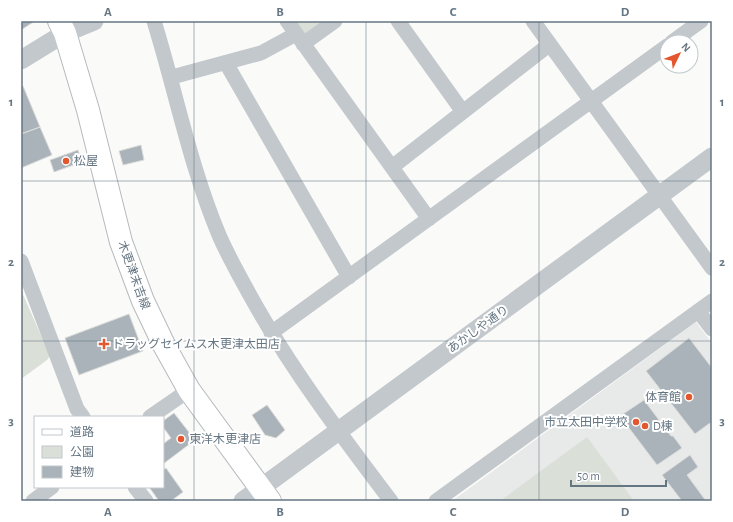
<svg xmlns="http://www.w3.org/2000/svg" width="733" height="522" font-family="'Alegreya Sans','Noto Sans JP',sans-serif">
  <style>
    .built { fill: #e8e9e9 }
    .green { fill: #dadfd7 }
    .building { fill: #aab3b9; stroke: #dcdcda }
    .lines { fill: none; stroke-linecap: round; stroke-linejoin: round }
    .primary-casing { stroke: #b5babe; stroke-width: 24 }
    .minor { stroke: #c3c8cc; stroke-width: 15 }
    .tertiary { stroke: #c3c8cc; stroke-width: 19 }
    .primary { stroke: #fff; stroke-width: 22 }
    .grid { fill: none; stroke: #657683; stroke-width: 1; stroke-opacity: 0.55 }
    .poi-dot { fill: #e4572e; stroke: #fff; stroke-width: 1.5 }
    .labels { text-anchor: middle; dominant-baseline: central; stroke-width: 4; stroke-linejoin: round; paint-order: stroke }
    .poi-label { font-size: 12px; fill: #657683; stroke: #fff; text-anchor: start }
    .street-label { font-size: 12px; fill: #657683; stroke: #fff }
    .neatline { fill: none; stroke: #657683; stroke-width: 1.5 }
    .grid-label { font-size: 13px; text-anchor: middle; font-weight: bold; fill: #657683 }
  </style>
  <rect width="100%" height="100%" fill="#fafaf8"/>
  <!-- built -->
  <path class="built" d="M696,322L712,343V501H452Z"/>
  <!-- green -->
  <path class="green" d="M290,21H330L304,40Z
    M21,290L50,356L47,360L21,379Z
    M587,437L634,501H500Z"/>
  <!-- building -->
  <path class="building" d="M21,21H35L21,30Z
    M23,86L40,127L21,134V87Z
    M40,127L52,155L21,168V134Z
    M141,145L144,160L123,165L119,151Z
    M78,150L82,162L54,172L50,160Z
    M129,314L143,351L79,375L65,338Z
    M689,338L712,368V426L710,423L695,434L646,371Z
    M644,400L671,436H673L682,448L657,465L620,416Z
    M267,405L285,430L276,438L265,435L252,415Z
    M174,413L195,440L163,464V444L171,438L163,427V421Z
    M690,455L698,467L687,475L706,501H682L662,475Z
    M166,468L183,492L171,501H159L149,487H163V470Z"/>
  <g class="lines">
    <!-- primary casing -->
    <g class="primary-casing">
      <path id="primary" d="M59,21L65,33L88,110L121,242L143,301L165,347L189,390L270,501"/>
    </g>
    <!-- minor -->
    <path class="minor" d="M154,21C176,92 190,166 219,235C228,256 240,277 251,297C291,369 341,435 391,501
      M287,21L429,219
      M398,21L463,112
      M533,21L712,268
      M672,42L701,21
      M303,44L335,21
      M226,63L349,277
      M172,77L261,53L296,34
      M392,167L550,44
      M21,261L77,409L83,417
      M698,311L712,329
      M271,333L667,46
      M150,417L189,390
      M135,487L146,501
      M33,501L52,487
      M436,501L712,301"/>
    <!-- tertiary -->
    <path class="tertiary" d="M21,60L65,33L94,21
      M243,501L712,157"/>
    <!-- primary -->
    <use href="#primary" class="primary"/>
  </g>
  <!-- grid -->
  <path class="grid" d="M194,21V501M366,21V501M539,21V501M21,181H712M21,341H712"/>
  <!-- markers -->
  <g class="poi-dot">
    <circle cx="66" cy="161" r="4"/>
    <path d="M102 338h4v4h4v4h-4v4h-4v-4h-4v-4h4z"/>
    <circle cx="689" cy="397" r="4"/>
    <circle cx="636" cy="422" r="4"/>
    <circle cx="645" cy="426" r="4"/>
    <circle cx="181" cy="439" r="4"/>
  </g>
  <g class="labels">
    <!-- poi labels -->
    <g class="poi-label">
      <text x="74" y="161">松屋</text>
      <text x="112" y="344">ドラッグセイムス木更津太田店</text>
      <text x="681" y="397" text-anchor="end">体育館</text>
      <text x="628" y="422" text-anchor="end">市立太田中学校</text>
      <text x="653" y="426">D棟</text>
      <text x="189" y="439">東洋木更津店</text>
    </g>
    <!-- street labels -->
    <g class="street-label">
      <text transform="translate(134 275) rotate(70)">木更津末吉線</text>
      <text transform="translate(478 329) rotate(-36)">あかしや通り</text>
    </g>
  </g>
  <!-- border -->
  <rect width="733" height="522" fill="none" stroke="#ffffff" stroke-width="44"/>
  <!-- legend -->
  <rect x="34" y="416" width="130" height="72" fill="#ffffff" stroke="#c1c8cd"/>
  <rect x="42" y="429" width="20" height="6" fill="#ffffff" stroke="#c1c8cd"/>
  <text x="70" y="436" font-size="12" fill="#657683">道路</text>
  <rect x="42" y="446" width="20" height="12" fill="#dadfd7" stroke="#c1c8cd"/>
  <text x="70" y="456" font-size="12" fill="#657683">公園</text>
  <rect x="42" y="466" width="20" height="12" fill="#aab3b9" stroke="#c1c8cd"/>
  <text x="70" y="476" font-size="12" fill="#657683">建物</text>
  <!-- north arrow -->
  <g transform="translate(679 54) rotate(47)"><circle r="19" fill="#ffffff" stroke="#c1c8cd"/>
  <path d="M0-3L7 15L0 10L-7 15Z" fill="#e4572e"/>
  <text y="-6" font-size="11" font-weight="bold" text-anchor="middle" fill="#657683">N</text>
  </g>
  <!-- scale -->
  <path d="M571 480v6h95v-6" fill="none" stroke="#657683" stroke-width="2"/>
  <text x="577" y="480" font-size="12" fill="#657683" stroke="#ffffff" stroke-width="3" paint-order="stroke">50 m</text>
  <rect x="22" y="22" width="689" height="478" class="neatline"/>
  <g class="grid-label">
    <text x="108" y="16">A</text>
    <text x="280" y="16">B</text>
    <text x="453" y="16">C</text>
    <text x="625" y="16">D</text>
    <text x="11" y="106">1</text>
    <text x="722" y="106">1</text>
    <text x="11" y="266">2</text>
    <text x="722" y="266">2</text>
    <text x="11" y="425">3</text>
    <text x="722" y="425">3</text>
    <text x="108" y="516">A</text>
    <text x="280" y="516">B</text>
    <text x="453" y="516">C</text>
    <text x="625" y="516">D</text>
  </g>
</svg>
